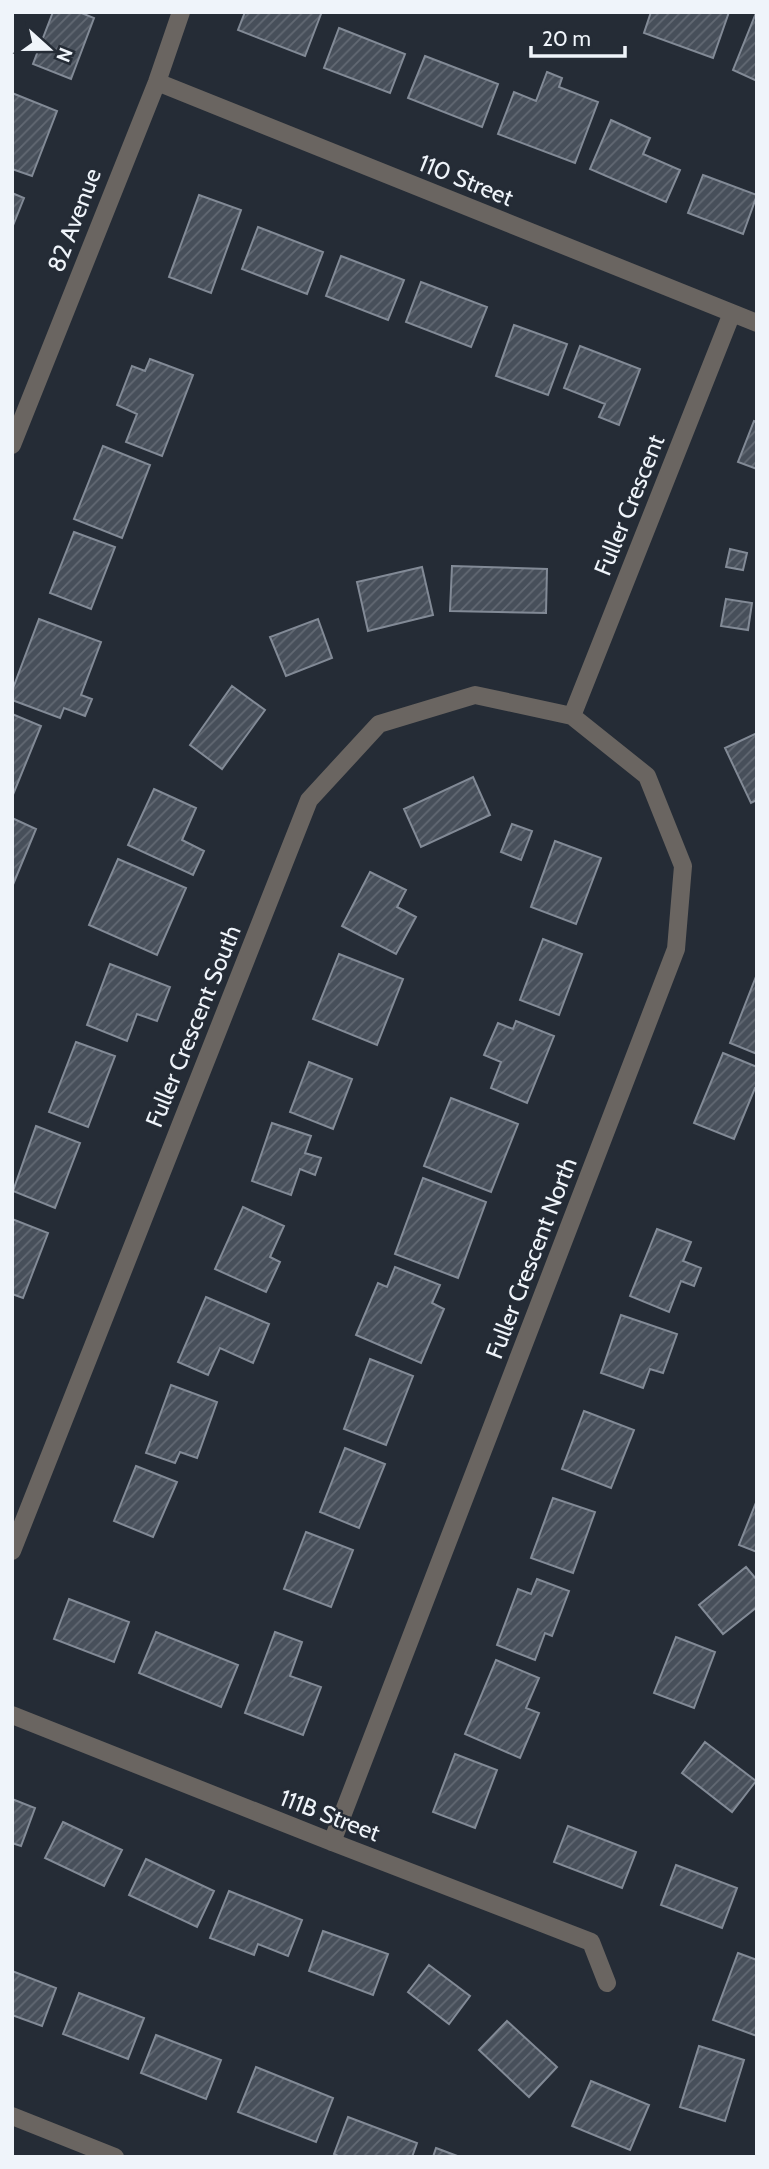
<svg xmlns="http://www.w3.org/2000/svg" width="769" height="2169" font-family="Cabin,sans-serif">
  <style>
    .building { fill: url(#building-hatch); stroke: #828a96; stroke-width: 2 }
    .lines { fill: none; stroke-linecap: round; stroke-linejoin: round }
    .minor { stroke: #6a6561; stroke-width: 18 }
    .labels { text-anchor: middle; dominant-baseline: central; stroke-width: 5; stroke-linejoin: round; paint-order: stroke }
    .street-label { font-size: 24px; fill: #eff4fa; stroke: #252c36 }
  </style>
  <defs>
    <pattern id="building-hatch" width="6" height="6" patternUnits="userSpaceOnUse" patternTransform="scale(1.75)"><rect width="6" height="6" fill="#474f5a"/><path d="M-1 1l2-2M0 6l6-6M5 7l2-2" fill="none" stroke="#626973"/></pattern>
  </defs>
  <rect width="100%" height="100%" fill="#252c36"/>
  <!-- building -->
  <path class="building" d="M53,12H79L94,18L71,79L33,64Z
    M245,12H318L321,14L305,56L238,30Z
    M651,12H729L713,58L644,33Z
    M756,13L757,14V81L733,70Z
    M339,28L405,54L390,93L324,68Z
    M425,56L498,84L482,127L408,98Z
    M547,72L562,78L559,87L598,102L575,163L498,134L514,92L536,101Z
    M12,93L57,111L32,176L12,169Z
    M611,120L650,138L643,154L680,170L666,202L590,169Z
    M703,175L757,195L743,234L688,213Z
    M12,193L24,198L12,228Z
    M199,195L241,210L211,293L169,277Z
    M258,227L323,252L307,294L242,269Z
    M341,256L404,280L388,320L326,296Z
    M421,282L487,307L471,347L406,322Z
    M514,325L567,344L548,395L496,376Z
    M580,346L640,369L619,425L599,417L605,404L564,388Z
    M150,359L193,375L162,456L126,442L137,414L117,405L132,366L145,371Z
    M754,421L757,422V469L738,462Z
    M103,446L150,465L122,538L74,519Z
    M74,532L115,547L91,609L50,593Z
    M730,549L747,553L743,570L726,567Z
    M452,566L547,569L546,613L450,611Z
    M422,567L433,615L368,631L357,582Z
    M726,599L752,603L748,630L721,626Z
    M39,619L101,642L81,695L92,699L85,716L64,708L60,718L12,700V691Z
    M318,619L332,658L286,676L270,637Z
    M232,686L265,710L222,769L190,745Z
    M12,714L41,726L12,797Z
    M757,733V800L751,803L725,748Z
    M473,777L490,815L421,847L404,809Z
    M154,789L196,808L182,840L204,851L193,875L128,845Z
    M12,818L36,829L12,887Z
    M512,824L532,831L521,860L501,852Z
    M555,841L601,858L576,924L531,907Z
    M118,859L186,888L157,955L89,925Z
    M370,872L406,890L397,907L416,917L396,954L342,926Z
    M543,939L582,954L559,1015L520,1000Z
    M339,954L403,979L377,1045L313,1019Z
    M110,964L170,987L157,1021L137,1014L127,1041L87,1025Z
    M757,974V1054L730,1043Z
    M516,1021L554,1036L527,1103L491,1088L501,1062L484,1055L498,1023L513,1029Z
    M76,1042L115,1056L88,1127L49,1112Z
    M723,1053L757,1067V1088H755L734,1139L694,1123Z
    M309,1062L352,1079L333,1129L290,1112Z
    M451,1098L518,1124L491,1192L424,1166Z
    M272,1123L311,1136L305,1153L321,1158L315,1175L300,1169L291,1195L252,1181Z
    M36,1126L80,1143L55,1208L13,1191Z
    M423,1178L486,1202L458,1278L395,1254Z
    M243,1207L284,1226L270,1257L280,1262L266,1292L215,1269Z
    M12,1219L48,1233L23,1298L12,1294Z
    M657,1229L691,1242L683,1261L701,1268L694,1286L681,1281L669,1312L630,1296Z
    M395,1267L440,1285L432,1303L444,1309L421,1363L356,1335L378,1283L387,1287Z
    M206,1297L269,1324L253,1363L220,1348L208,1375L178,1362Z
    M621,1315L677,1334L663,1373L650,1369L643,1388L601,1373Z
    M370,1359L413,1376L386,1445L344,1429Z
    M171,1385L217,1402L197,1458L180,1452L175,1463L146,1453Z
    M584,1411L634,1430L611,1488L562,1469Z
    M345,1448L385,1464L359,1528L320,1512Z
    M136,1466L177,1482L153,1537L114,1521Z
    M553,1498L595,1512L573,1573L531,1558Z
    M757,1500V1552L739,1545Z
    M306,1532L353,1550L331,1607L284,1589Z
    M746,1567L757,1580V1607L723,1634L699,1605Z
    M537,1579L569,1591L552,1636L545,1633L535,1660L497,1645L518,1589L531,1594Z
    M69,1599L129,1622L114,1662L54,1639Z
    M156,1632L238,1665L221,1707L139,1673Z
    M275,1632L302,1642L290,1676L321,1687L303,1735L245,1713Z
    M676,1637L715,1652L694,1708L654,1693Z
    M496,1660L539,1678L526,1708L539,1713L520,1758L465,1734Z
    M705,1742L756,1781L732,1812L682,1773Z
    M455,1754L497,1770L475,1828L433,1812Z
    M12,1799L35,1808L21,1846L12,1843Z
    M63,1822L122,1850L104,1886L45,1858Z
    M568,1826L636,1852L622,1888L554,1862Z
    M146,1859L214,1891L197,1927L129,1895Z
    M676,1865L737,1888L722,1928L661,1905Z
    M229,1891L302,1920L288,1956L258,1944L254,1955L210,1938Z
    M323,1931L388,1954L373,1995L309,1971Z
    M738,1953L757,1960V2036L713,2020Z
    M429,1965L470,1996L449,2024L408,1992Z
    M12,1971L56,1988L42,2026L12,2015Z
    M79,1993L144,2018L128,2059L63,2034Z
    M507,2021L557,2067L529,2097L479,2050Z
    M156,2035L221,2060L206,2099L141,2073Z
    M699,2046L744,2060L725,2121L680,2107Z
    M256,2067L333,2098L316,2142L238,2112Z
    M591,2081L649,2105L630,2150L572,2126Z
    M348,2117L417,2143L412,2157H340L334,2154Z
    M436,2148L460,2157H433Z"/>
  <g class="lines">
    <!-- minor -->
    <path class="minor" d="M157,82L757,323
      M12,445L157,82L181,12
      M572,716L732,313
      M12,1551L309,800L379,724L475,695L572,716L647,776L683,866L676,949L332,1842
      M12,1715L332,1842L591,1942L607,1983
      M12,2116L115,2157"/>
  </g>
  <g class="labels">
    <!-- street labels -->
    <g class="street-label">
      <text transform="translate(466 180) rotate(22)">110 Street</text>
      <text transform="translate(74 220) rotate(-69)">82 Avenue</text>
      <text transform="translate(629 505) rotate(-68)">Fuller Crescent</text>
      <text transform="translate(193 1026) rotate(-68)">Fuller Crescent South</text>
      <text transform="translate(531 1258) rotate(-69)">Fuller Crescent North</text>
      <text transform="translate(330 1815) rotate(21)">111B Street</text>
    </g>
  </g>
  <!-- border -->
  <rect width="769" height="2169" fill="none" stroke="#eff4fa" stroke-width="28"/>
  <!-- north arrow -->
  <g transform="translate(49 49) rotate(111)" stroke="#252c36" stroke-width="5" paint-order="stroke">
  <path d="M0-5L12 26L0 18L-12 26Z" fill="#eff4fa"/>
  <text y="-10" font-size="19" font-weight="bold" text-anchor="middle" fill="#eff4fa">N</text>
  </g>
  <!-- scale -->
  <path d="M531 46v10h94v-10" fill="none" stroke="#eff4fa" stroke-width="3.5"/>
  <text x="542" y="46" font-size="21" fill="#eff4fa" stroke="#252c36" stroke-width="5" paint-order="stroke">20 m</text>
</svg>
